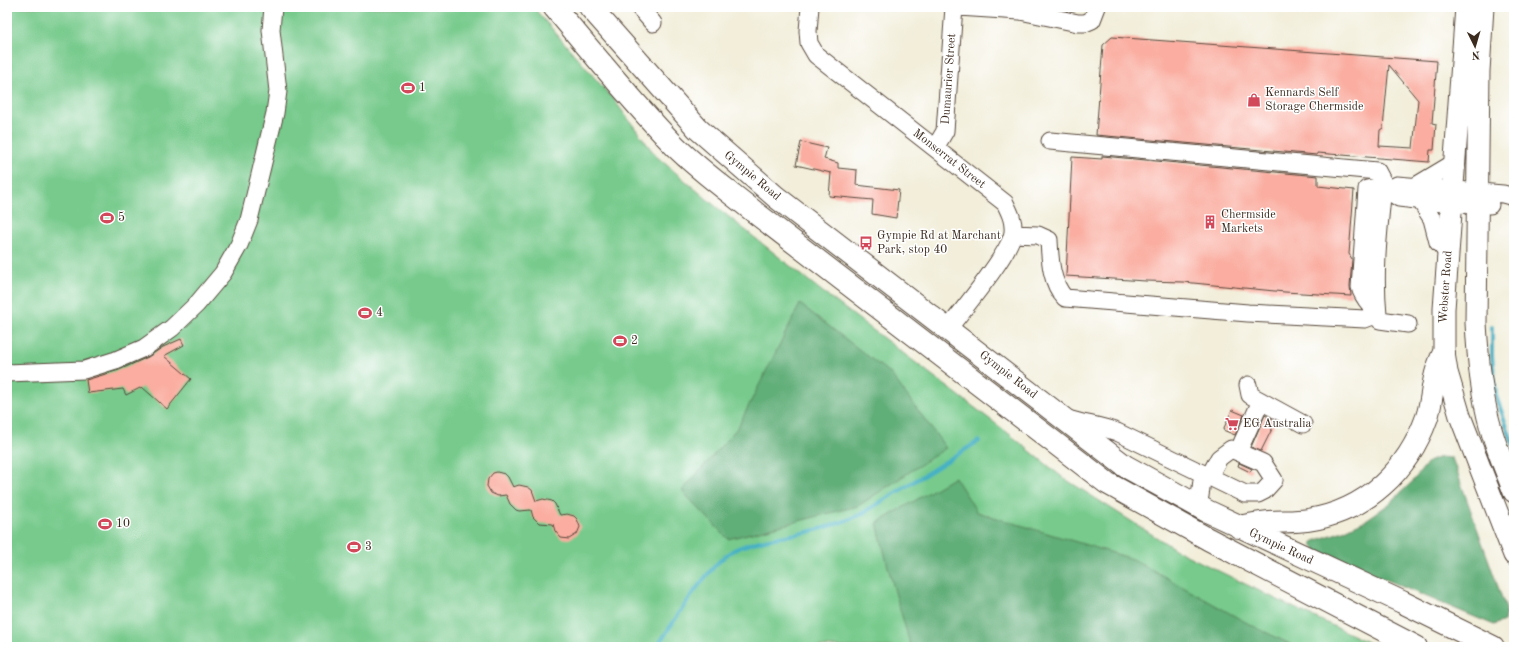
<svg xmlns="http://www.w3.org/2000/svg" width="1521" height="654" font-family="'Old Standard TT',serif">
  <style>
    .green { fill: #77ca8c; stroke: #597a55 }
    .forest { fill: #61ae78; stroke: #4e6c4b }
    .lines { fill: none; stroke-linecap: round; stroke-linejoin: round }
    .stream { stroke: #46b1c4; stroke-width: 4 }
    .building { fill: #faada0; fill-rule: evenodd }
    .minor-casing { stroke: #56473a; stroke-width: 19 }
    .major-casing { stroke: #56473a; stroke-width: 23 }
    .highway-casing { stroke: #56473a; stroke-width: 24 }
    .minor { stroke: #fff; stroke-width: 17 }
    .major { stroke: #fff; stroke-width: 21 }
    .highway { stroke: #fff; stroke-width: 22 }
    .labels { text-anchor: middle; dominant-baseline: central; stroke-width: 3; stroke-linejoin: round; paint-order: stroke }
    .street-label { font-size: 12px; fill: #3b2a1e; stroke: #fff }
    .poi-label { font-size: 12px; fill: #3b2a1e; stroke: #fff; text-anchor: start }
  </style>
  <rect width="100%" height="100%" fill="#fff"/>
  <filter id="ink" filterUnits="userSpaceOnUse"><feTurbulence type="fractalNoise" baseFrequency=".025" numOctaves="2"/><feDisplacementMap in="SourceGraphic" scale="8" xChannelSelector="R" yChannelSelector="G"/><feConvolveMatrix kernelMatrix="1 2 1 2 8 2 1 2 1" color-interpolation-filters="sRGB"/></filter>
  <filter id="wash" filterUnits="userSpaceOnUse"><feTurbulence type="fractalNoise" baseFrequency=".012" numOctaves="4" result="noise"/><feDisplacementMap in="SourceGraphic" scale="16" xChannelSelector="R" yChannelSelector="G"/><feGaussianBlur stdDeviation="0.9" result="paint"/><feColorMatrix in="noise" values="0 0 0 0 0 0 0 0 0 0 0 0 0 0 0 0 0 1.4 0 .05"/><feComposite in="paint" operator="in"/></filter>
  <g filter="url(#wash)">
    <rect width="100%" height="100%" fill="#f2eeda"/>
    <!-- green -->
    <path class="green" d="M7,7H533L614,100L656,156L714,205L819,289L1008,433L1062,477L1178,551L1286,604L1378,647H7Z"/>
    <!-- forest -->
    <path class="forest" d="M800,304L891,374L946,448L858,506L728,539L682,491L738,427Z
      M1440,457L1452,458L1506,609L1504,621L1494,625L1317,551L1312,545L1314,541L1343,531L1366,520L1389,504L1413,481L1428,462Z
      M955,477L977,512L1133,559L1249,624L1296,647H911L889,571L877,523Z"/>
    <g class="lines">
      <!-- stream -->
      <path class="stream" d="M1492,327V356L1496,396L1514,447
        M657,647C673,623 710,562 734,550C757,539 784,537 808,532C826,528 843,522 860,515L979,441"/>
    </g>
    <g id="blocks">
      <!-- building -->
      <path class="building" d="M1112,37L1437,61L1432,123L1436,124L1434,150H1430L1429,162L1317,153V155L1096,135L1103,45ZM1389,65L1418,100L1413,148L1379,146L1380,130L1383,128Z
        M801,142L827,148L824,159L838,163V168L857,170L856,185L899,190L896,218L872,214L873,200L829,196L831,173L796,165Z
        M1102,156L1318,176V186L1354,190L1349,254L1352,259L1350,286L1351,296L1285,292L1183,282L1146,281L1066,276L1072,157L1102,159Z
        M181,339L184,345L164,356L191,379L167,409L142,387L126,395L123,389L88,393L86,380L119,370L148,357L163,347Z
        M1232,410L1244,415L1235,435L1223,430Z
        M1265,415L1276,421L1261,451L1251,447Z
        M1239,463L1252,469L1250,472L1238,466Z
        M497,472L505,474L508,477L513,487L519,485L528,487L532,490L536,501L543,499L552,501L555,504L560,515L567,514L574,516L577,519L580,527L577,534L569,539L561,538L555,531L553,524L539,523L533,517L531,510L519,511L516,510L510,504L506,495L498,496L491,493L487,486L488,479L493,473Z"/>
    </g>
  </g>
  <g filter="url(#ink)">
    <use href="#blocks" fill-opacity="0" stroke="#56473a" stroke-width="1"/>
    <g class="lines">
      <!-- minor casing -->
      <g class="minor-casing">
        <path id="minor" d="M639,7L653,23
          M810,7L808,31L809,43L816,55L1005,203C1010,213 1014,221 1013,232C1011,253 962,310 948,329
          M958,7L1020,11L1078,23H1085L1092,20L1097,7
          M1050,141L1377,171L1387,190L1399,198L1451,204L1490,205
          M935,148L945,131L954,7
          M1384,183L1376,187L1367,189L1360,287C1363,301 1376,308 1380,320L1408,324
          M1414,187L1454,163
          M1420,200L1432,219L1438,242L1448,253
          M1013,234L1038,235L1049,240C1050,260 1051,283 1065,298L1248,313L1365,319L1378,314C1374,275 1378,236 1382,197L1387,190L1397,185L1503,194L1514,197
          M7,373L84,370L116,360L144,348L172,328L197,304L223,273L239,245L249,220L275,113L278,91L271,30L273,7
          M1248,385L1250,395L1303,424
          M1068,419C1084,424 1101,426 1117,432L1245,494H1258L1264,491L1274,480L1263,463L1231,449L1219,458L1212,471L1202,480L1200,496L1196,505
          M1238,452L1261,401"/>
      </g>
      <!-- major casing -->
      <g class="major-casing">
        <path id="major" d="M1466,7L1444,309V353L1447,372L1460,416L1514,555
          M1483,7L1479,71L1476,323C1478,359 1481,394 1491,429C1497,450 1506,471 1514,492"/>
      </g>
      <!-- highway casing -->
      <g class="highway-casing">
        <path id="highway" d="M554,7C593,53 633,103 675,146C700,171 730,192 757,214L1107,483L1208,539L1416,647
          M590,7L698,129L776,197L1125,466L1207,511L1402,602L1493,647
          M1239,527C1249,525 1259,523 1269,522C1282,521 1295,522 1308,520C1366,511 1408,471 1427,417C1432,402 1432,385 1437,370C1439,364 1441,358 1444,353"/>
      </g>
      <!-- minor -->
      <use href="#minor" class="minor"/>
      <!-- major -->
      <use href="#major" class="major"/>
      <!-- highway -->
      <use href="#highway" class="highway"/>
    </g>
  </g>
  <!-- icons -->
  <defs>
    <g id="stadium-bare" transform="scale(1.08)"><path d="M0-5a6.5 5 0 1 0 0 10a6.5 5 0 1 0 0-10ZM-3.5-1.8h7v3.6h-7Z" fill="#d1495b" stroke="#fff" stroke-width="2.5" paint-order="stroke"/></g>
    <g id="shop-bare" transform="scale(1.08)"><path d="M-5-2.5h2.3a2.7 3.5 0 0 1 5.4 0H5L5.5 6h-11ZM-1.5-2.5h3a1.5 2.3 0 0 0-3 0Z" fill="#d1495b" stroke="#fff" stroke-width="2.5" paint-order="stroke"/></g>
    <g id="building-bare" transform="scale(1.08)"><path d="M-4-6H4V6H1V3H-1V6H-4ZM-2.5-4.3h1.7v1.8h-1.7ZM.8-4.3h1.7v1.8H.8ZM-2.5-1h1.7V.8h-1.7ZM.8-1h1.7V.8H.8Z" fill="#d1495b" stroke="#fff" stroke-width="2.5" paint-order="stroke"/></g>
    <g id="bus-bare" transform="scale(1.08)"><path d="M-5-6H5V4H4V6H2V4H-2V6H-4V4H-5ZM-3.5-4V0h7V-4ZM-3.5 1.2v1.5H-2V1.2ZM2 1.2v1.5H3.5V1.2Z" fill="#d1495b" stroke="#fff" stroke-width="2.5" paint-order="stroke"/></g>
    <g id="supermarket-bare" transform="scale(1.08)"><path d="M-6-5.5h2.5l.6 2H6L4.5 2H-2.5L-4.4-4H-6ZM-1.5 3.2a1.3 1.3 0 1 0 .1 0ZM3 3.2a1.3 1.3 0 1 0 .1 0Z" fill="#d1495b" stroke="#fff" stroke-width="2.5" paint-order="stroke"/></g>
  </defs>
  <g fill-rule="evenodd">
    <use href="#stadium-bare" x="408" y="88"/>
    <use href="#shop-bare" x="1254" y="100"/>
    <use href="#stadium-bare" x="107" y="218"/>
    <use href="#building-bare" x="1210" y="222"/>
    <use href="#bus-bare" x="866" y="243"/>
    <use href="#stadium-bare" x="365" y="313"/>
    <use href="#stadium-bare" x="620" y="341"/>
    <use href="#supermarket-bare" x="1232" y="424"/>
    <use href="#stadium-bare" x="105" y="524"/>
    <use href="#stadium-bare" x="354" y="547"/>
  </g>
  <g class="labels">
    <!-- street labels -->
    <g class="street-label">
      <text transform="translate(949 79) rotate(-86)">Dumaurier Street</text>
      <text transform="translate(949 159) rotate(38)">Monserrat Street</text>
      <text transform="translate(752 176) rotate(40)">Gympie Road</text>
      <text transform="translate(1446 287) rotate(-86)">Webster Road</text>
      <text transform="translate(1008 375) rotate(38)">Gympie Road</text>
      <text transform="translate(1281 547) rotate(25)">Gympie Road</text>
    </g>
    <!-- poi labels -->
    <g class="poi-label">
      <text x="419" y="88">1</text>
      <text x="1265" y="93">Kennards Self<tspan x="1265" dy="14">Storage Chermside</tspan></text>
      <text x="1221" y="215">Chermside<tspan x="1221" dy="14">Markets</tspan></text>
      <text x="118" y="218">5</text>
      <text x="877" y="236">Gympie Rd at Marchant<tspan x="877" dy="14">Park, stop 40</tspan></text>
      <text x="376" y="313">4</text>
      <text x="631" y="341">2</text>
      <text x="1243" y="424">EG Australia</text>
      <text x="116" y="524">10</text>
      <text x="365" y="547">3</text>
    </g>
  </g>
  <!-- margin -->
  <rect width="1521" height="654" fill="none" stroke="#fff" stroke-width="24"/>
  <!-- north arrow -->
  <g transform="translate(1475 46) rotate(175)" stroke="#ffffff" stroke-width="3" paint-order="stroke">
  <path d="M0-3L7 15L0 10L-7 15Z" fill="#3b2a1e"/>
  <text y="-6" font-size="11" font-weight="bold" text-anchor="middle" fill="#3b2a1e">N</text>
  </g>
</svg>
